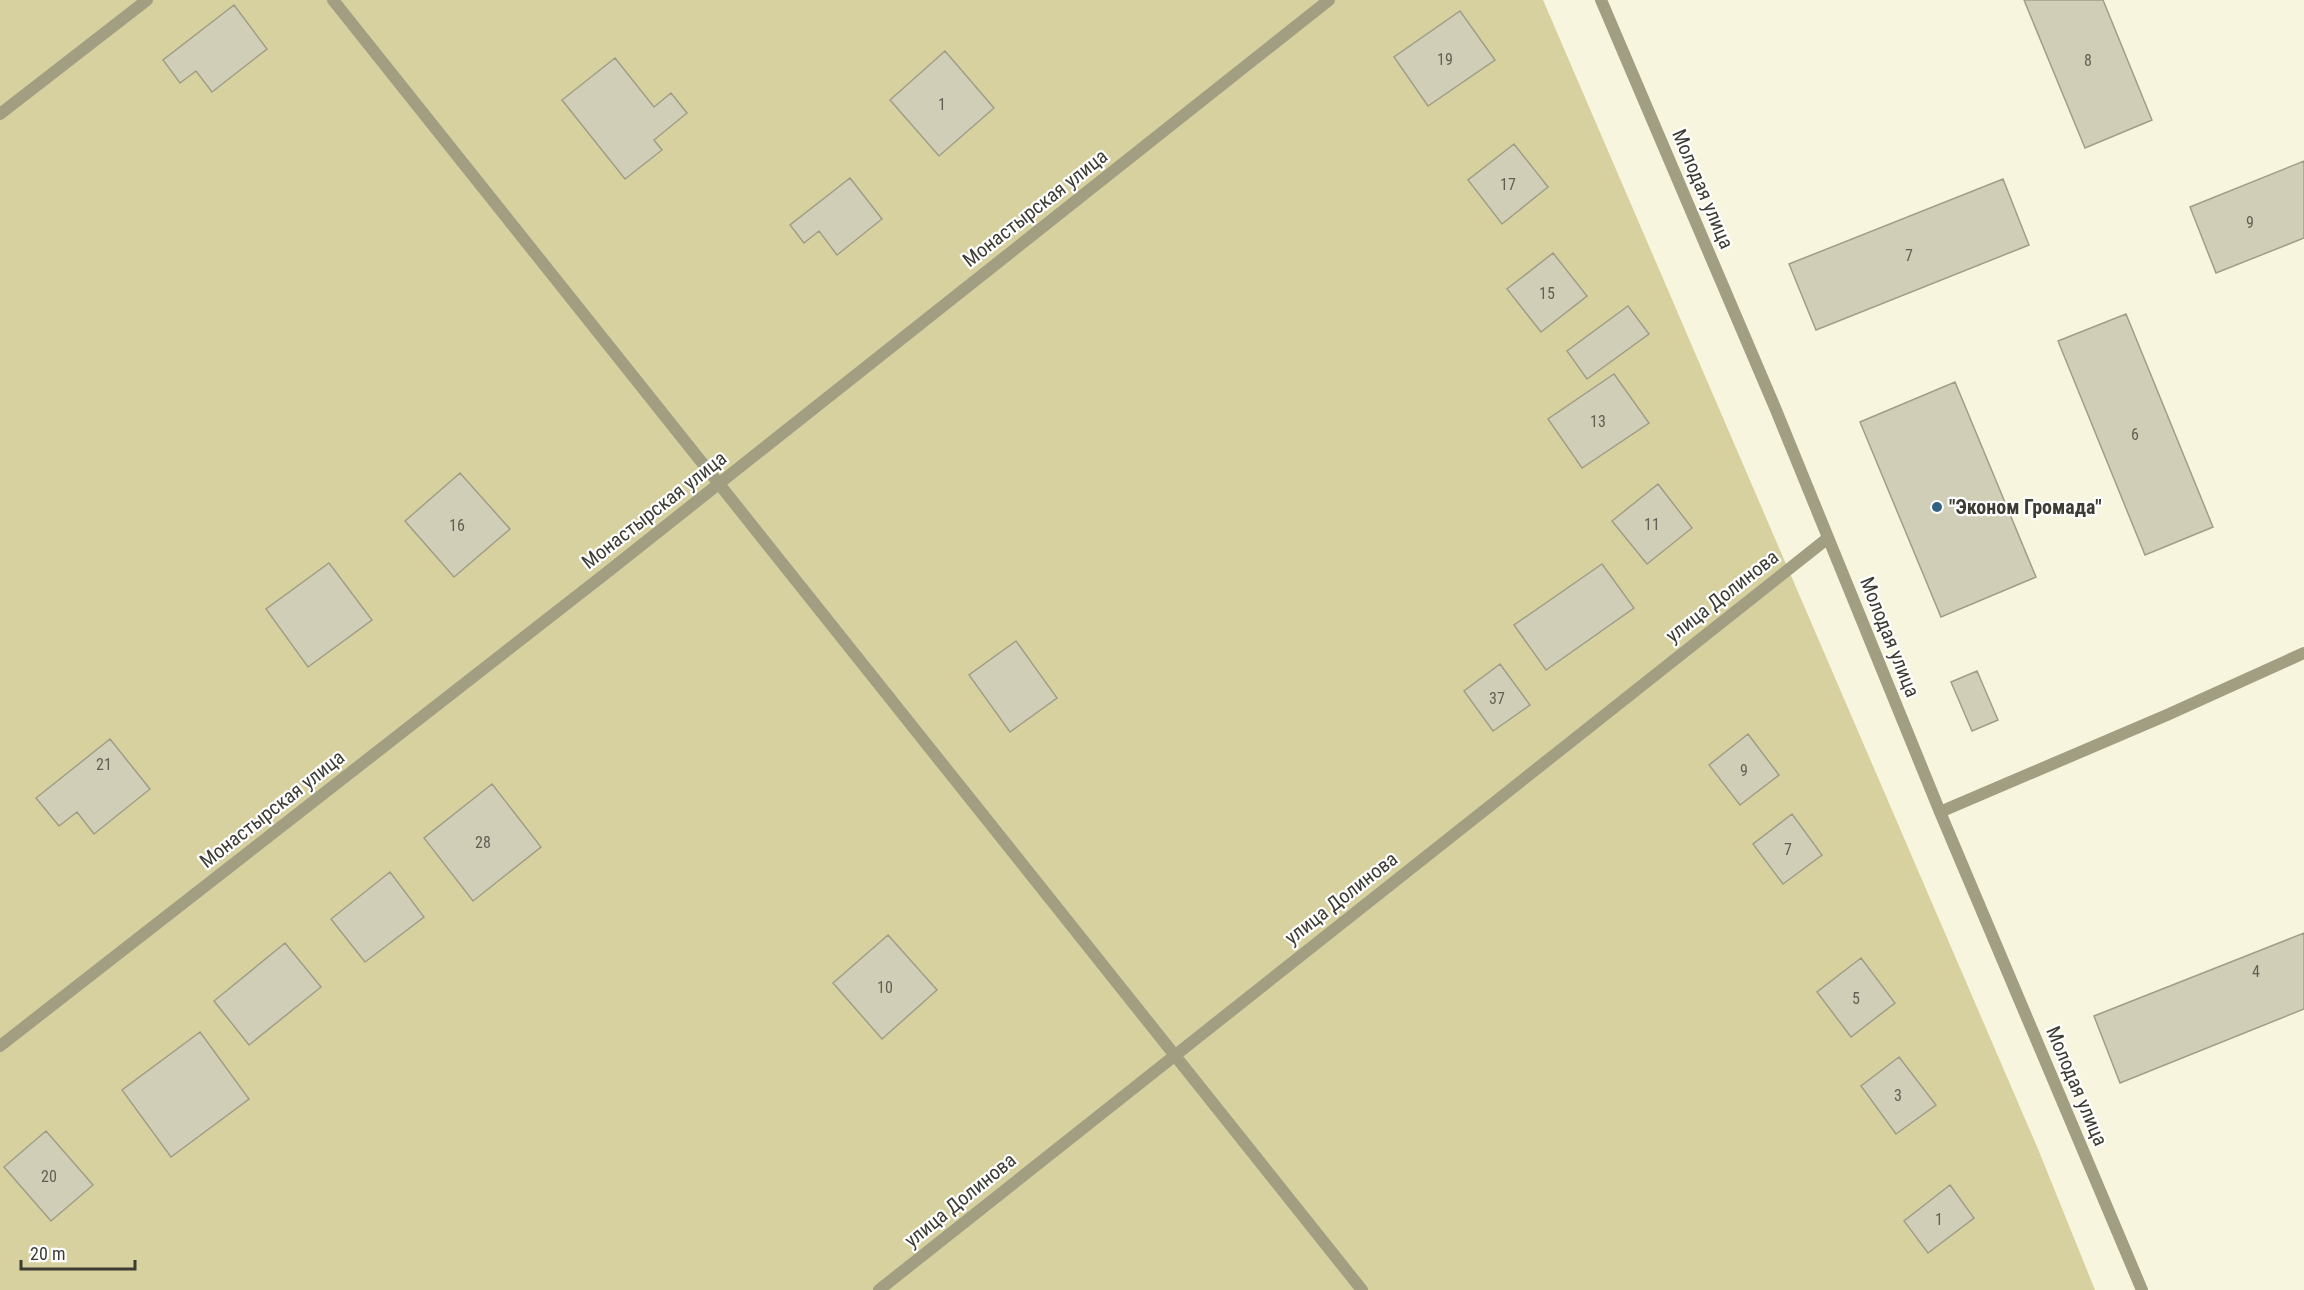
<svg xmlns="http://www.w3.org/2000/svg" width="2304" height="1290" font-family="'Roboto Condensed',sans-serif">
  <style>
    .green { fill: #d7d1a0 }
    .building { fill: #d0ceb7; stroke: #a09e88; stroke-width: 1.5 }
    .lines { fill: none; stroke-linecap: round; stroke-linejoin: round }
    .lane { stroke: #a19e82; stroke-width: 12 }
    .street { stroke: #a19e82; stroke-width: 12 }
    .poi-dot { fill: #316380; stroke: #fff; stroke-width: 2 }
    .labels { text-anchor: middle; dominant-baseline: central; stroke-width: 4.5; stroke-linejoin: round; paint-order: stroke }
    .number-label { font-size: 16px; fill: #626054 }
    .street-label { font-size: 20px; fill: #3d3c33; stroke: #fff }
    .poi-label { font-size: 20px; font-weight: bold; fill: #3d3c33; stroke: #fff; text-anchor: start }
  </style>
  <rect width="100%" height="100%" fill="#f7f5dd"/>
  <!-- green -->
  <path class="green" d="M0,0H1543L2038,1149L2095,1290H0Z"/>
  <!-- building -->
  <path class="building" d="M2024,0H2103L2152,120L2085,148Z
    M234,5L267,49L212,92L196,71L180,83L163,60Z
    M1460,11L1495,60L1428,106L1394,57Z
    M945,51L994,108L939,156L890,100Z
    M615,58L654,107L671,93L687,113L654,140L662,150L625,179L562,100Z
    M1514,144L1548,187L1502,224L1468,180Z
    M2304,161V238L2216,273L2190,207Z
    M850,178L882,219L837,255L819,231L804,243L790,225Z
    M2003,179L2029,245L1816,330L1789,264Z
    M1553,253L1587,296L1541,332L1507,289Z
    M1628,306L1649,334L1587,379L1567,351Z
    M2126,314L2213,527L2145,555L2058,341Z
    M1614,374L1649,423L1582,468L1548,419Z
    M1955,382L2036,577L1941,617L1860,422Z
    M460,473L510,529L454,577L405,521Z
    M1658,484L1692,528L1647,564L1612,521Z
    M329,563L372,620L308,667L266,609Z
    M1602,564L1634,608L1546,670L1514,625Z
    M1016,641L1057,698L1010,732L969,675Z
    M1500,664L1530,705L1493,731L1464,691Z
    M1977,671L1998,720L1972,731L1951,682Z
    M1748,734L1779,775L1740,805L1709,765Z
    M110,739L150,789L94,834L77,812L59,826L36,798Z
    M492,784L541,847L473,901L424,838Z
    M1792,814L1822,855L1783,884L1753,844Z
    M390,872L424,917L365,962L331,919Z
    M2304,933V1009L2120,1083L2094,1016Z
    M888,935L937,990L882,1039L833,983Z
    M285,943L321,987L249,1045L214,1001Z
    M1861,958L1895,1003L1851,1037L1817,992Z
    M200,1032L249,1099L171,1157L122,1090Z
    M1899,1057L1936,1105L1896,1134L1861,1086Z
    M46,1131L93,1185L51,1221L4,1167Z
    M1950,1185L1974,1218L1928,1253L1904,1221Z"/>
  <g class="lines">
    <!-- lane -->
    <path class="lane" d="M1940,812L2167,715L2304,653"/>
    <!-- street -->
    <path class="street" d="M333,0L1362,1290
      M1601,0L1776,410L1940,812L2142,1290
      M0,114L147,0
      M0,1046L605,574L1329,0
      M879,1290L1828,538"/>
  </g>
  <!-- markers -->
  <circle class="poi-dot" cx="1937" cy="507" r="6"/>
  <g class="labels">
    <!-- number labels -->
    <g class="number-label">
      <text x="1445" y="59">19</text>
      <text x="2088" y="60">8</text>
      <text x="942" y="104">1</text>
      <text x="1508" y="184">17</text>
      <text x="2250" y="222">9</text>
      <text x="1909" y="255">7</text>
      <text x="1547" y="293">15</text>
      <text x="1598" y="421">13</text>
      <text x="2135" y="434">6</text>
      <text x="1652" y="524">11</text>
      <text x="457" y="525">16</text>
      <text x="1497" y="698">37</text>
      <text x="104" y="764">21</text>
      <text x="1744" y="770">9</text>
      <text x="483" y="842">28</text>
      <text x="1788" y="849">7</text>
      <text x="2256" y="971">4</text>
      <text x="885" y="987">10</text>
      <text x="1856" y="998">5</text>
      <text x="1898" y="1095">3</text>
      <text x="49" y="1176">20</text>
      <text x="1939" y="1219">1</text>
    </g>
    <!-- street labels -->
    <g class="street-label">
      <text transform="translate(1703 189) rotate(67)">Молодая улица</text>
      <text transform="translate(1035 208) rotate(-38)">Монастырская улица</text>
      <text transform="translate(654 510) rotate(-38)">Монастырская улица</text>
      <text transform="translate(1722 596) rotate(-38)">улица Долинова</text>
      <text transform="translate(1890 637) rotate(68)">Молодая улица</text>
      <text transform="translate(272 809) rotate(-38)">Монастырская улица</text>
      <text transform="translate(1341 898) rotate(-38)">улица Долинова</text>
      <text transform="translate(2077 1086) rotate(67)">Молодая улица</text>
      <text transform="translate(960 1200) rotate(-39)">улица Долинова</text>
    </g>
    <!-- poi labels -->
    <g class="poi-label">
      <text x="1949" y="507">"Эконом Громада"</text>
    </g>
  </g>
  <!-- scale -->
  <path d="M21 1260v9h114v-9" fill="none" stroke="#3d3c33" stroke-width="3"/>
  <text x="30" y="1260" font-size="18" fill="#3d3c33" stroke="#ffffff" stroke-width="4.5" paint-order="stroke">20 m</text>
</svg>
